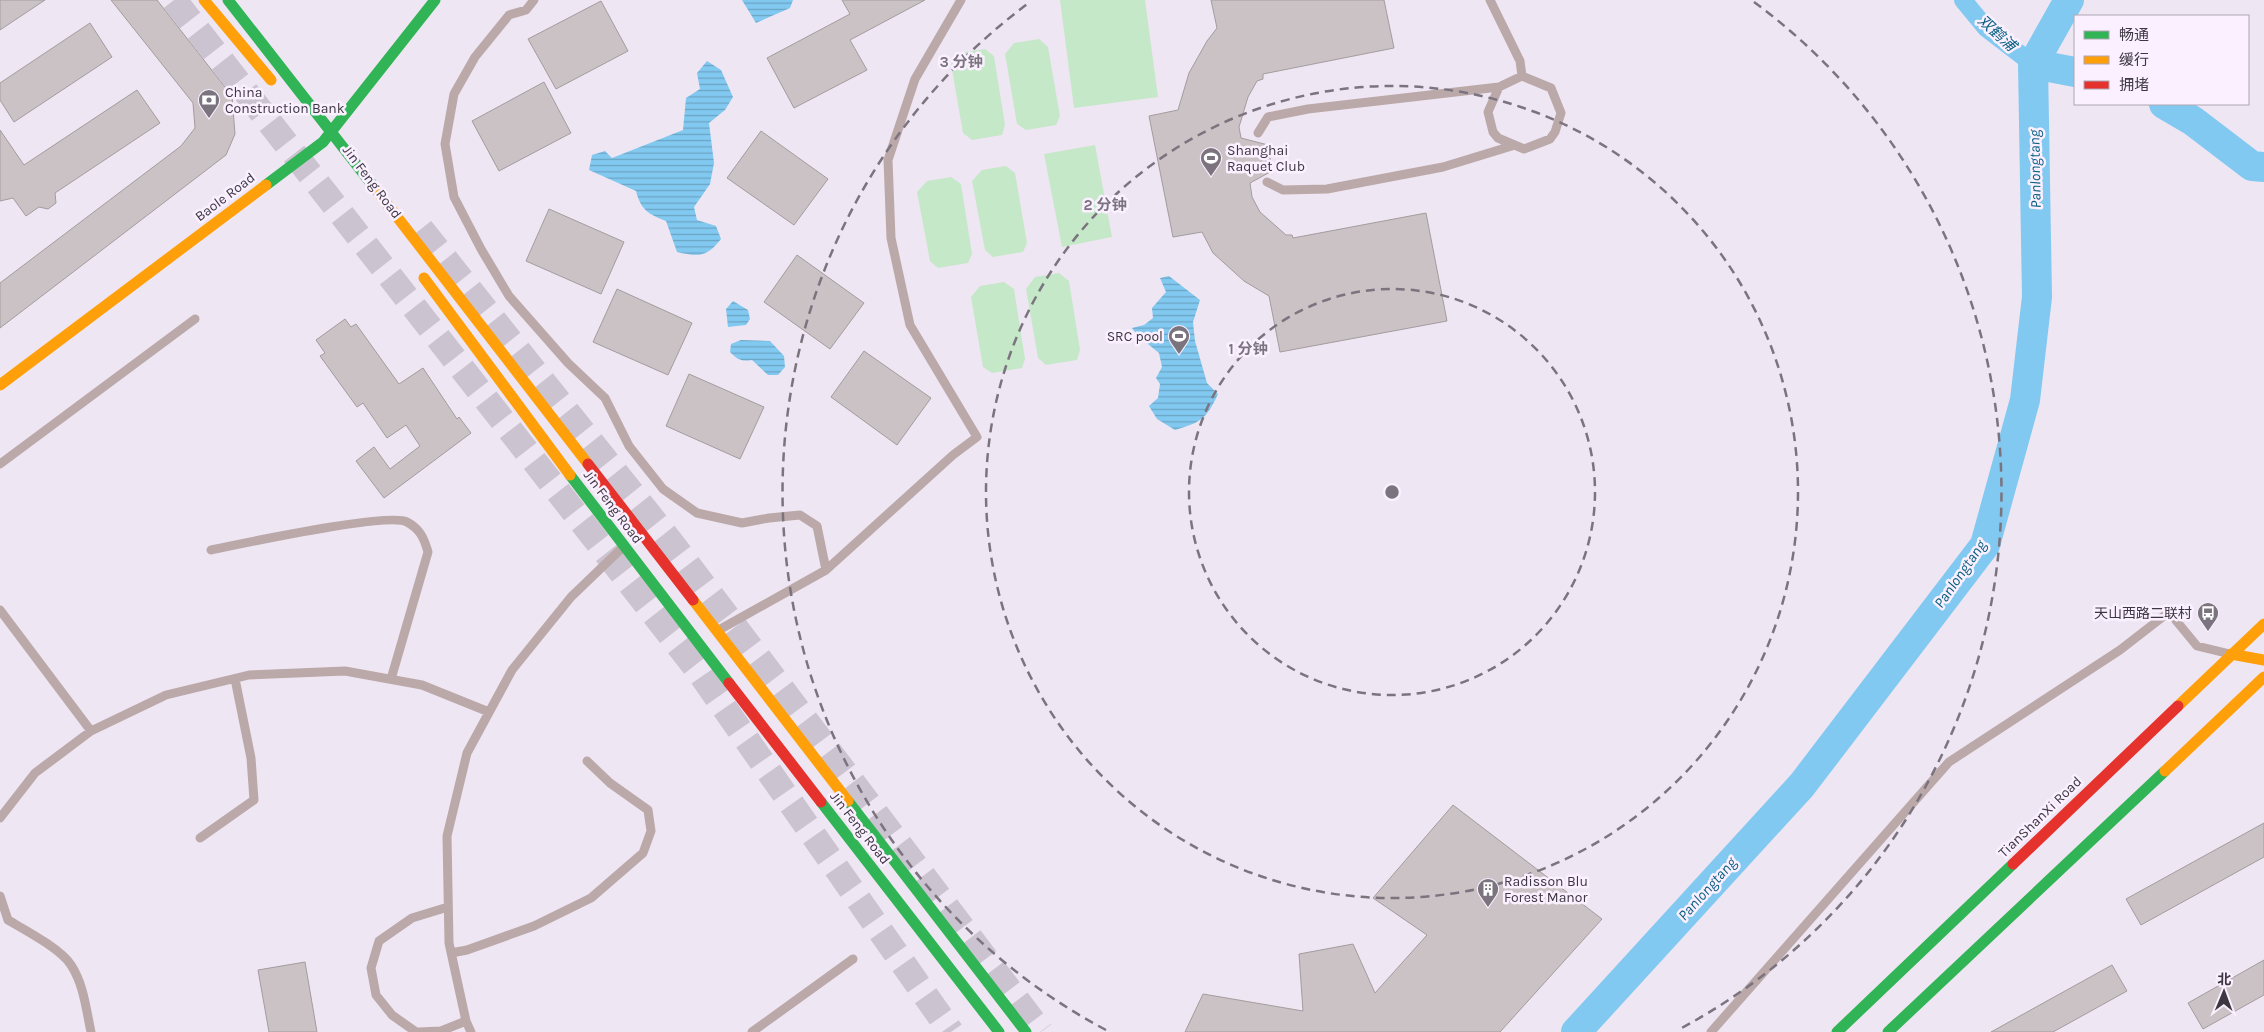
<svg xmlns="http://www.w3.org/2000/svg" width="2264" height="1032" font-family="Karla,'Noto Sans SC',sans-serif">
  <style>
    .green { fill: #c5e8c9 }
    .water { fill: url(#water-rules) }
    .lines { fill: none; stroke-linecap: round; stroke-linejoin: round }
    .canal { stroke: #81c9f0; stroke-width: 18 }
    .river { stroke: #81c9f0; stroke-width: 30 }
    .building { fill: #cac2c4; stroke: #a39c9e }
    .primary-tunnel { stroke: #cbc3cf; stroke-width: 26; stroke-dasharray: 26 13; stroke-linecap: butt }
    .lane { stroke: #bba9a9; stroke-width: 9 }
    .fast { stroke: #30b455; stroke-width: 11 }
    .slow { stroke: #ff9f0a; stroke-width: 11 }
    .jam { stroke: #e5322d; stroke-width: 11 }
    .ring { fill: none; stroke: #7b747f; stroke-width: 2.5; stroke-dasharray: 9 6 }
    .labels { text-anchor: middle; dominant-baseline: central; stroke-width: 5; stroke-linejoin: round; paint-order: stroke }
    .poi-label { font-size: 14px; fill: #3d3741; stroke: #faf0ff; text-anchor: start }
    .street-label { font-size: 14px; fill: #3d3741; stroke: #faf0ff }
    .water-label { font-size: 15px; font-style: italic; fill: #085f80; stroke: #faf0ff }
    .centre { fill: #7b747f; stroke: #faf0ff; stroke-width: 2.5 }
    .ring-label { font-size: 15px; text-anchor: middle; font-weight: bold; fill: #7b747f; stroke: #faf0ff; stroke-width: 5; stroke-linejoin: round; paint-order: stroke }
  </style>
  <defs>
    <pattern id="water-rules" width="6" height="5" patternUnits="userSpaceOnUse" patternTransform="scale(1.25)"><rect width="6" height="5" fill="#81c9f0"/><path d="M0 2.5h6" fill="none" stroke="#6ba4c4"/></pattern>
  </defs>
  <rect width="100%" height="100%" fill="#efe6f3"/>
  <!-- green -->
  <path class="green" d="M1060,0H1145L1158,97L1074,108Z
    M1039,39L1048,47L1060,116L1056,125L1026,130L1017,124L1005,54L1014,43Z
    M985,49L994,56L1005,125L1002,135L972,140L963,133L951,64L960,53Z
    M1095,145L1112,237L1062,247L1044,154Z
    M1006,166L1015,173L1027,243L1023,252L993,257L985,250L972,181L982,170Z
    M951,177L961,184L972,254L968,263L938,268L930,261L917,192L927,181Z
    M1059,273L1069,281L1080,350L1077,360L1046,365L1038,358L1026,289L1035,277Z
    M1004,282L1014,289L1025,359L1022,368L992,373L983,367L971,297L980,286Z"/>
  <!-- water -->
  <path class="water" d="M742,0H793L790,8L756,23Z
    M707,61L721,70L733,97L725,110L709,123L714,163L710,184L694,207L697,220L716,226L721,239C707,257 699,257 677,252L666,221C648,214 641,210 636,191L589,170L592,155L605,151L612,158L683,130L686,98L700,89L697,73Z
    M1169,276L1200,300L1193,322L1195,341L1207,383L1218,394C1206,419 1202,422 1175,430L1157,419L1149,406L1158,398L1160,384L1156,378L1162,367L1159,353L1138,336L1132,328L1144,325L1153,318L1152,308L1166,292L1160,278Z
    M733,301L748,310L750,319L746,325L728,327L726,309Z
    M741,340L770,341L784,356L785,367L778,375H768L752,360C741,362 737,359 730,352L731,344Z"/>
  <g class="lines">
    <!-- canal -->
    <path class="canal" d="M1963,0L1986,28L2033,64"/>
    <!-- river -->
    <path class="river" d="M2033,64L2075,72
      M2164,104L2193,121L2252,166L2264,167
      M1576,1032L1802,785L1985,545L2025,400L2037,297L2033,64L2069,0"/>
  </g>
  <!-- building -->
  <path class="building" d="M0,0H45L0,30Z
    M111,0H157L232,96L235,134L226,155L0,328V283L181,146L195,128L193,103Z
    M842,0H925L850,40L867,70L794,108L767,58L850,14Z
    M1211,0H1384L1394,48L1263,74V79L1257,81L1248,97L1239,127L1241,138L1268,145L1272,171L1250,183L1252,197L1260,212L1286,235H1292L1293,238L1426,213L1447,321L1280,352L1269,296L1244,281L1213,253L1202,232L1173,237L1149,116L1178,110L1189,73L1207,41L1217,28Z
    M601,1L628,51L556,89L528,39Z
    M90,23L112,57L14,122L0,100V83Z
    M544,82L571,133L499,171L472,121Z
    M137,90L160,123L55,193L56,203L48,209L39,207L26,216L13,198L0,201V130L24,165Z
    M761,131L828,179L794,225L727,178Z
    M549,209L624,242L601,294L526,261Z
    M797,255L864,303L830,349L764,302Z
    M617,289L692,323L668,375L593,342Z
    M345,319L351,327L356,324L399,384L423,368L457,419L459,417L471,433L384,498L356,461L374,447L390,469L420,446L406,425L387,438L363,403L357,407L320,356L325,353L316,340Z
    M864,351L931,398L897,445L831,397Z
    M689,374L764,407L740,459L666,426Z
    M1453,805L1602,919L1500,1032H1185L1203,994L1303,1011L1299,954L1353,944L1375,993L1427,935L1373,898Z
    M2264,823V857L2141,925L2126,899Z
    M2264,960V995L2203,1029L2188,1003Z
    M305,962L317,1032H269L258,970Z
    M2112,965L2127,991L2053,1032H1991Z"/>
  <g class="lines">
    <!-- primary-tunnel -->
    <path class="primary-tunnel" d="M174,0L700,673L951,1032
      M421,229L670,541L1041,1032"/>
    <!-- lane -->
    <path class="lane" d="M534,0L526,10L509,15L475,57L454,94L445,144L454,197L481,249L509,296L568,363L605,398L629,446L663,489L697,513L742,523L769,518L800,515L817,526L826,570
      M1490,0L1520,61L1522,76
      M1522,76L1551,88L1561,113L1555,132L1550,139L1524,149L1498,138L1493,132L1488,112L1499,87Z
      M1258,133L1268,117L1308,109L1499,87
      M1267,182L1283,190L1327,189L1443,167L1515,145
      M0,464L195,319
      M211,550C240,544 389,512 407,522C420,529 424,538 428,552L391,679
      M0,610L91,731
      M717,631L826,570L953,455L977,437L910,325L891,238L888,160L915,79L961,0
      M0,818L35,773L91,731L166,695L249,675L345,671L422,685L489,712
      M200,838L254,800L251,758L235,679
      M0,896L8,920C25,930 61,949 71,965C84,985 86,1009 91,1032
      M451,953L467,950L534,926L591,898L643,853L651,831L648,810L610,783L587,761
      M416,1032L392,1015L376,995L371,968L379,941L412,918L448,907
      M419,1032L441,1031L466,1021
      M471,1032L466,1021L449,943L447,836L467,753L512,670L571,597L623,547
      M752,1032L853,959
      M1711,1032L1949,762L2120,650L2169,612L2197,646L2230,654"/>
    <!-- fast -->
    <path class="fast" d="M228,0L374,187
      M266,185L323,142L435,0
      M570,475L729,683
      M848,801L1026,1032
      M821,802L999,1032
      M1837,1032L2013,864
      M1888,1032L2165,771"/>
    <!-- slow -->
    <path class="slow" d="M204,0L271,80
      M374,187L588,464
      M424,278L570,475
      M0,385L266,185
      M693,600L848,801
      M2231,654L2264,660
      M2178,706L2264,624
      M2165,771L2264,677"/>
    <!-- jam -->
    <path class="jam" d="M588,464L693,600
      M729,683L821,802
      M2013,864L2178,706"/>
  </g>
  <!-- distance rings -->
  <g class="ring">
    <circle cx="1392" cy="492" r="203"/>
    <circle cx="1392" cy="492" r="406"/>
    <path d="M1106 1030A609 609 0 0 1 1030 2M1754 2A609 609 0 0 1 1678 1030"/>
  </g>
  <!-- icons -->
  <defs>
    <g id="bank-pin" transform="scale(1.125)"><path d="M0 17L-7.5 6A9.5 9.5 0 1 1 7.5 6Z" fill="#7b747f" stroke="#faf0ff"/><path d="M-6-4H6V4H-6ZM0-2.3a2.3 2.3 0 1 0 0 4.6a2.3 2.3 0 1 0 0-4.6Z" fill="#fff"/></g>
    <g id="stadium-pin" transform="scale(1.125)"><path d="M0 17L-7.5 6A9.5 9.5 0 1 1 7.5 6Z" fill="#7b747f" stroke="#faf0ff"/><path d="M0-5a6.5 5 0 1 0 0 10a6.5 5 0 1 0 0-10ZM-3.5-1.8h7v3.6h-7Z" fill="#fff"/></g>
    <g id="bus-pin" transform="scale(1.125)"><path d="M0 17L-7.5 6A9.5 9.5 0 1 1 7.5 6Z" fill="#7b747f" stroke="#faf0ff"/><path d="M-5-6H5V4H4V6H2V4H-2V6H-4V4H-5ZM-3.5-4V0h7V-4ZM-3.5 1.2v1.5H-2V1.2ZM2 1.2v1.5H3.5V1.2Z" fill="#fff"/></g>
    <g id="building-pin" transform="scale(1.125)"><path d="M0 17L-7.5 6A9.5 9.5 0 1 1 7.5 6Z" fill="#7b747f" stroke="#faf0ff"/><path d="M-4-6H4V6H1V3H-1V6H-4ZM-2.5-4.3h1.7v1.8h-1.7ZM.8-4.3h1.7v1.8H.8ZM-2.5-1h1.7V.8h-1.7ZM.8-1h1.7V.8H.8Z" fill="#fff"/></g>
  </defs>
  <g fill-rule="evenodd">
    <use href="#bank-pin" x="209" y="100"/>
    <use href="#stadium-pin" x="1211" y="158"/>
    <use href="#stadium-pin" x="1179" y="336"/>
    <use href="#bus-pin" x="2208" y="613"/>
    <use href="#building-pin" x="1488" y="889"/>
  </g>
  <g class="labels">
    <!-- poi labels -->
    <g class="poi-label">
      <text x="225" y="92">China<tspan x="225" dy="16">Construction Bank</tspan></text>
      <text x="1227" y="150">Shanghai<tspan x="1227" dy="16">Raquet Club</tspan></text>
      <text x="1163" y="336" text-anchor="end">SRC pool</text>
      <text x="2192" y="613" text-anchor="end">天山西路二联村</text>
      <text x="1504" y="881">Radisson Blu<tspan x="1504" dy="16">Forest Manor</tspan></text>
    </g>
    <!-- street labels -->
    <g class="street-label">
      <text transform="translate(372 182) rotate(53)">Jin Feng Road</text>
      <text transform="translate(225 197) rotate(-37)">Baole Road</text>
      <text transform="translate(613 507) rotate(53)">Jin Feng Road</text>
      <text transform="translate(2040 817) rotate(-44)">TianShanXi Road</text>
      <text transform="translate(860 828) rotate(52)">Jin Feng Road</text>
    </g>
    <!-- water labels -->
    <g class="water-label">
      <text transform="translate(1997 33) rotate(42)">双鹤浦</text>
      <text transform="translate(2035 169) rotate(-91)">Panlongtang</text>
      <text transform="translate(1960 574) rotate(-55)">Panlongtang</text>
      <text transform="translate(1707 889) rotate(-48)">Panlongtang</text>
    </g>
  </g>
  <circle cx="1392" cy="492" r="8" class="centre"/>
  <g class="ring-label">
    <text x="961" y="67">3 分钟</text>
    <text x="1105" y="210">2 分钟</text>
    <text x="1248" y="354">1 分钟</text>
  </g>
  <!-- legend -->
  <rect x="2074" y="15" width="175" height="90" fill="#faf0ff" stroke="#aea6b3"/>
  <rect x="2084" y="31" width="25" height="8" fill="#30b455" stroke="#aea6b3"/>
  <text x="2119" y="40" font-size="15" fill="#3d3741">畅通</text>
  <rect x="2084" y="56" width="25" height="8" fill="#ff9f0a" stroke="#aea6b3"/>
  <text x="2119" y="65" font-size="15" fill="#3d3741">缓行</text>
  <rect x="2084" y="81" width="25" height="8" fill="#e5322d" stroke="#aea6b3"/>
  <text x="2119" y="90" font-size="15" fill="#3d3741">拥堵</text>
  <!-- north arrow -->
  <g transform="translate(2224 992) rotate(1)" stroke="#faf0ff" stroke-width="4" paint-order="stroke">
  <path d="M0-4L9 19L0 12L-9 19Z" fill="#3d3741"/>
  <text y="-8" font-size="14" font-weight="bold" text-anchor="middle" fill="#3d3741">北</text>
  </g>
</svg>
